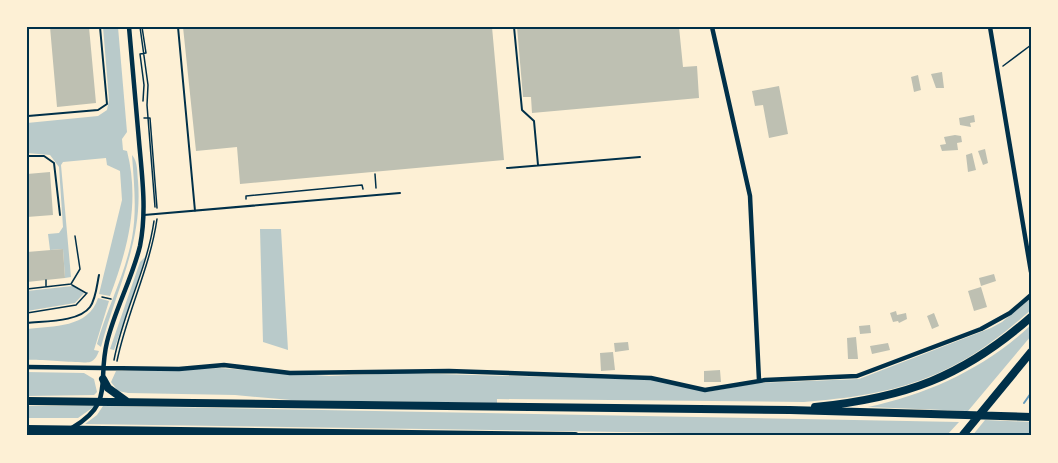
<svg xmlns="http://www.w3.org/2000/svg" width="1058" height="463" font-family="'Sofia Sans Condensed',sans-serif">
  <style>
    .green { fill: #b9caca }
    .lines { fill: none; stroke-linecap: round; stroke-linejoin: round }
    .stream { stroke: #669bbc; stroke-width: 2 }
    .building { fill: #bec0b2 }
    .path { stroke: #003049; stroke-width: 1.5 }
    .service { stroke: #003049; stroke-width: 2 }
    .minor { stroke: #003049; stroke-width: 4.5 }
    .primary { stroke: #003049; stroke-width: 8 }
    .neatline { fill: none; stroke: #003049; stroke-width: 2 }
  </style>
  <rect width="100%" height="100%" fill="#fdf0d5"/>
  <!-- green -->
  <path class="green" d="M103,27H118L127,132L122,139L123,150L127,151C140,202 128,248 110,296L99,294L122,200L120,171L107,165L106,158L63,162L61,165L71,277L65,278L63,249L50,250L48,234L59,233L63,227L59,167L50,155L27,153V123L98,116L107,110L109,100Z
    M132,155C138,162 137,172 138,181C143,242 116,290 101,347L97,344C107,308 125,275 132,238C137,211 134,183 132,155Z
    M260,229H281L288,350L263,342Z
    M146,256L114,350L110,349L140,262Z
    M73,286L84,293L75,303L27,311V291Z
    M98,298L109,301L94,350L99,351C97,356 95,360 90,362C84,364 38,359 27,360V329C53,326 89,328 98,298Z
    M1031,298V310L1025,315C954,378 897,395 804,402L497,399V403L291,400L235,395L128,393L118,391L111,382L116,371L220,368L329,376L403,373L659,380L706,392L758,383L859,379L991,328L1002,322Z
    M1031,325V336L968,411L868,407C929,394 985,368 1031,325Z
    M27,372L84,373L94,379L97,392L94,395L27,396Z
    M27,406H95L78,418H27Z
    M103,406L959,422L947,435L888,436L85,424L97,415Z
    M985,420L1031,422V436H972Z"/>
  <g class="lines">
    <!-- stream -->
    <path class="stream" d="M1024,403L1031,393"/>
  </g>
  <!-- building -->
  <path class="building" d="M50,27H89L96,103L57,107Z
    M183,27H492L504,160L240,184L237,147L196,151Z
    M517,27H679L683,67L697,66L699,98L532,113L531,97H523Z
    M942,72L944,88H936L931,74Z
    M918,75L921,90L914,92L911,77Z
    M779,86L788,134L769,138L763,105L755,106L752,91Z
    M974,115L975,122L970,123L971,127L960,125L959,118Z
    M955,135L961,136L962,142L957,143L958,150L942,151L940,145L946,144L944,137Z
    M985,149L988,163L983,165L978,151Z
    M972,153L976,170L968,172L966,155Z
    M50,172L53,215L27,217V174Z
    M63,249L65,278L27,282V252Z
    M994,274L996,281L981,286L979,278Z
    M981,287L987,307L974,311L968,291Z
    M896,311L897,315L906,313L907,319L899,323L898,321L893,322L890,313Z
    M934,313L939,326L932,329L927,316Z
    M870,325L871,333L860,334L859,326Z
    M856,337L858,359H848L847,338Z
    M628,342L629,350L615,352L614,343Z
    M888,343L890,350L872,354L870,346Z
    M613,352L615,370L601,371L600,353Z
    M720,370L721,382H704V371Z"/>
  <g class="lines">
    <!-- path -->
    <path class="path" d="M140,27L148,85L147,105L155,207
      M142,27L146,53L140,54L144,85L143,101
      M1003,66L1031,45
      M144,118H150L157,208
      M375,174L376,188
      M246,199V196L362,185L363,189
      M46,280V286
      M72,285L86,293
      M27,289L71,284L80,269L75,236
      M102,297L111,299
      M27,313L76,305L87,293
      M114,360C123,312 147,270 154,221
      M117,361C127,312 150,268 157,219"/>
    <!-- service -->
    <path class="service" d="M178,27L195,211
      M514,27L522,110L534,121L538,165
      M27,101V116
      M28,116L98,110L107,104L100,27
      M27,156H44L54,163L60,215
      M507,168L640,157
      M144,215L400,193
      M27,323C45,321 79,322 90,307C96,299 97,284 99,275"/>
    <!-- minor -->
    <path class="minor" d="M712,27L750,196L759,380
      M990,27L1031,272
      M27,367L179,369L224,365L290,373L449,371L651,378L705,390L765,380L857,376L981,329L1010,313L1031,295
      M72,428C115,403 97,383 107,342C115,309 132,279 140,246C147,211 142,176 139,141C136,103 132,65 129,27"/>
    <!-- primary -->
    <path class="primary" d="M103,379L108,388L126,401
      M27,401L790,410L1031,417
      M815,407C905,398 963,377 1031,317
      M27,429L575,436
      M962,436L1031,352"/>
  </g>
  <!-- border -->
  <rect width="1058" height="463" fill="none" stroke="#fdf0d5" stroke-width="57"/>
  <rect x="28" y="28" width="1002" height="406" class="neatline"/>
</svg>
